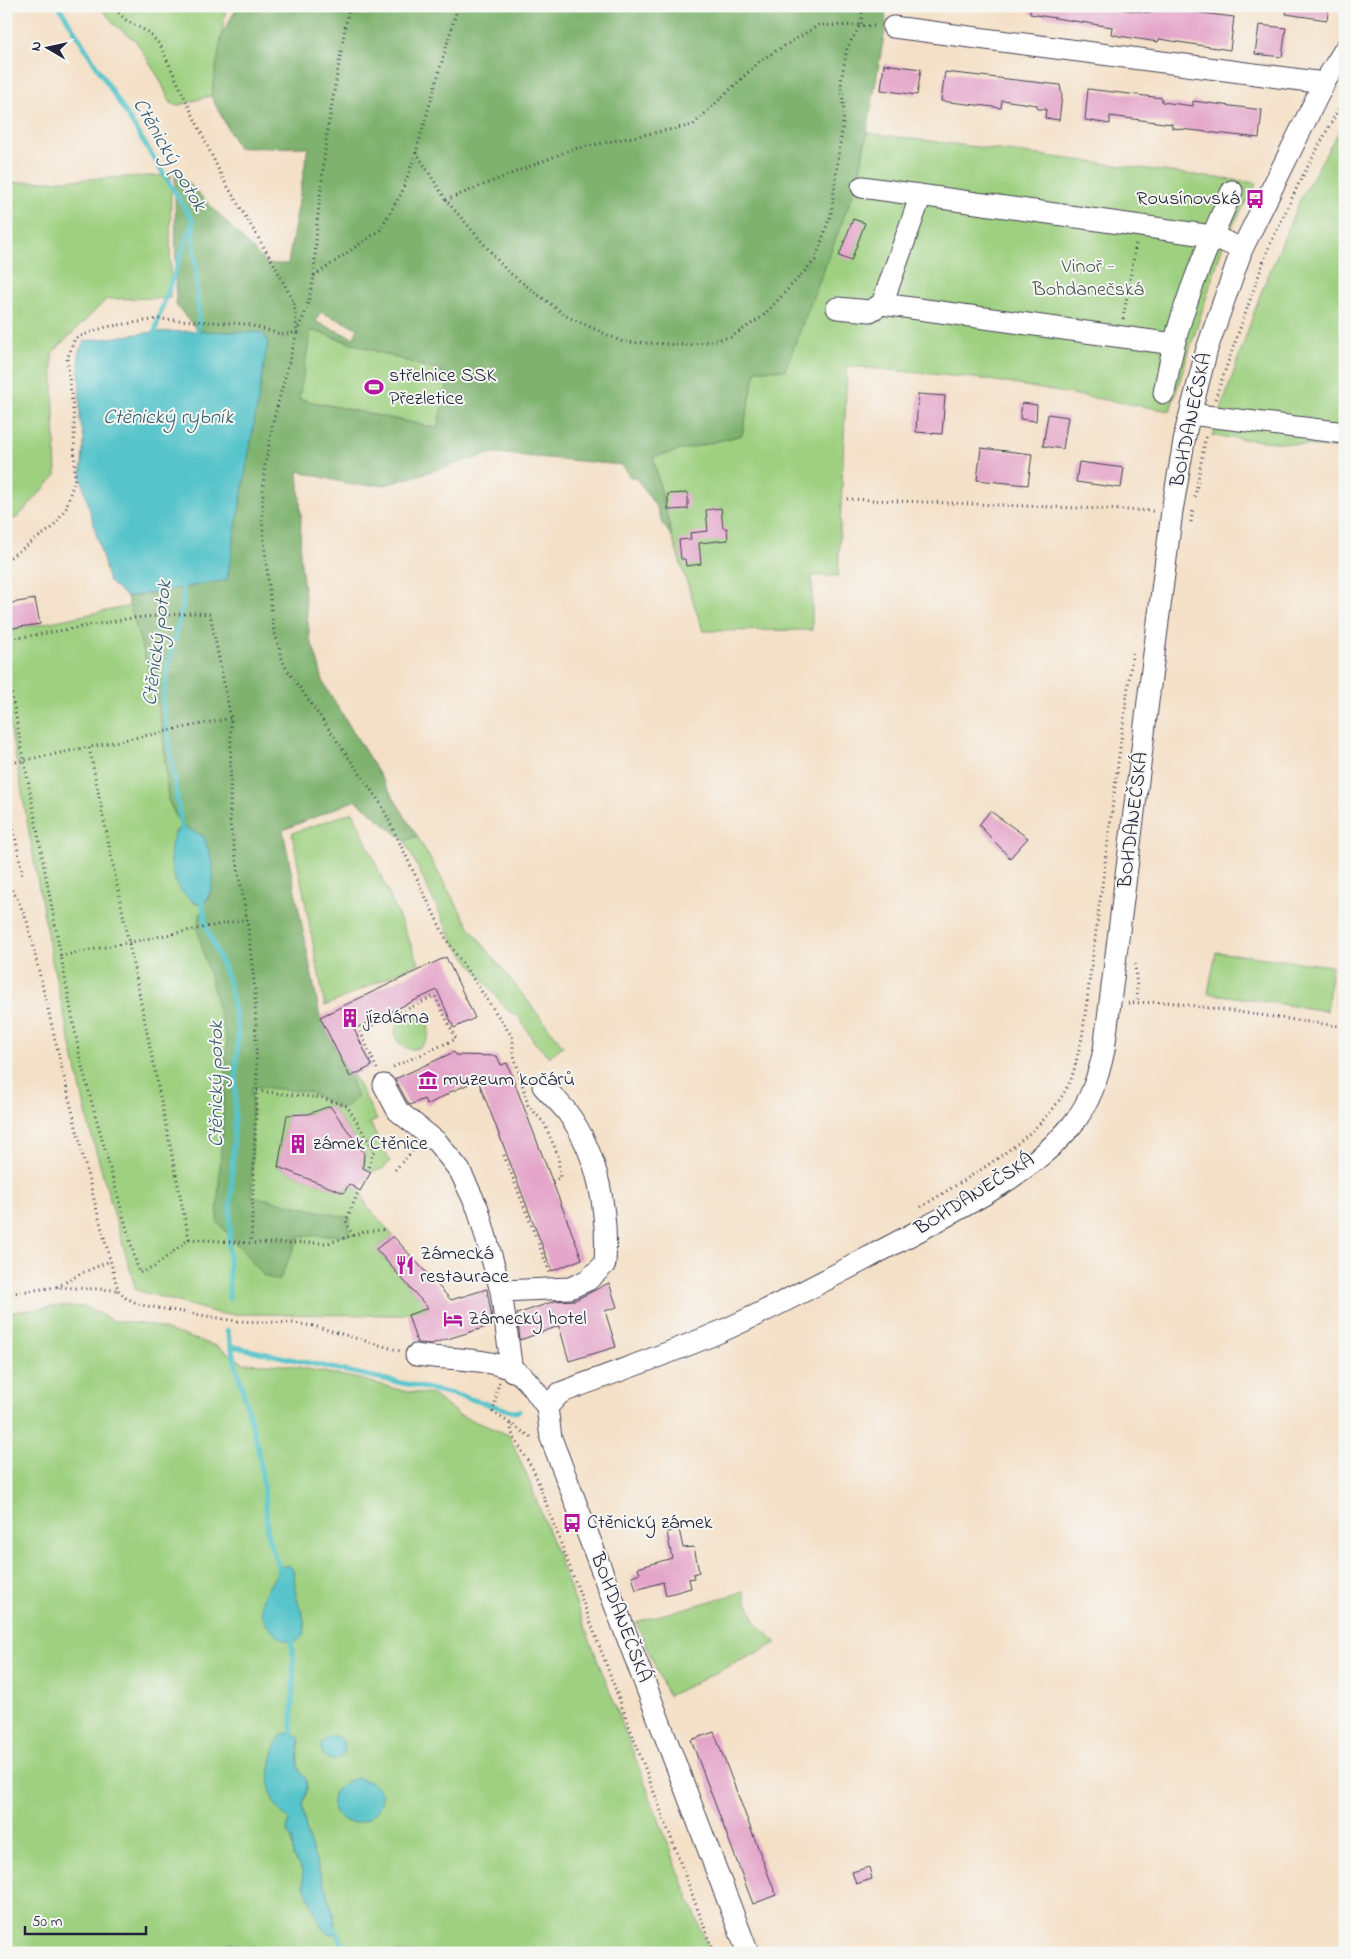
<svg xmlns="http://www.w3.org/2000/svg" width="1351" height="1959" font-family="'Indie Flower',sans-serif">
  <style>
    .green { fill: #9ed080; stroke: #60795e }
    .forest { fill: #7eb26e; stroke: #506a54; fill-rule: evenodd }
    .water { fill: #56c4ca; stroke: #3c7382 }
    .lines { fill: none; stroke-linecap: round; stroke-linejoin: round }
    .stream { stroke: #56c4ca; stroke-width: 5 }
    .building { fill: #e4a5c9 }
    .minor-casing { stroke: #423e50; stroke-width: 23 }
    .path { stroke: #423e50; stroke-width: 3; stroke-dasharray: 1 4; stroke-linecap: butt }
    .minor { stroke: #fff; stroke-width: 21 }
    .labels { text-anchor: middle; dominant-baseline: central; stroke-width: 4; stroke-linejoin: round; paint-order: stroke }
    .poi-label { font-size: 20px; fill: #22223b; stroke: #f6f6f2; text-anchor: start }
    .park-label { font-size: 20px; fill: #475650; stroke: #f6f6f2 }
    .street-label { font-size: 20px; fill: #22223b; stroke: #f6f6f2 }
    .water-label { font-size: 21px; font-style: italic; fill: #345b6d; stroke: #f6f6f2 }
  </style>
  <rect width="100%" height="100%" fill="#f6f6f2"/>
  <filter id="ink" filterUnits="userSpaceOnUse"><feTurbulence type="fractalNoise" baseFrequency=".02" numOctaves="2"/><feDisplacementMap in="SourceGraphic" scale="10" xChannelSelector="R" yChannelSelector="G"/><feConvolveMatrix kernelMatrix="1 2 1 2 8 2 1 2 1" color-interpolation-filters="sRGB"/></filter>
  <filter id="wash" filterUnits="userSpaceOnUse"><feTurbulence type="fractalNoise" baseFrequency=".0096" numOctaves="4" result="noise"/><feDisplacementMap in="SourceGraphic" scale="20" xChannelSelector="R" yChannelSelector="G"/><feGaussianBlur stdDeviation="1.12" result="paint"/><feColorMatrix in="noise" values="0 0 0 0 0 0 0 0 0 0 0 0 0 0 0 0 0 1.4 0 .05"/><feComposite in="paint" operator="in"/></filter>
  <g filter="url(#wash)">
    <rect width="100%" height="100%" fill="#f4e0c7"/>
    <!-- green -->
    <path class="green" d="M99,6H226L213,95L176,106L170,102L160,80L136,41L116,26Z
      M1345,120V449L1212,436L1260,295L1301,198Z
      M867,133L1257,183L1225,239L1170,411L984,379L847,366L838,576H812V630L703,631L672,537L653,457L742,435L756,370L858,181Z
      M171,175L170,298L107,299L52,353L56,475L18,517L6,522V183Z
      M311,330L450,375L438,428L298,399Z
      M130,606L153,684L163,732L168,800L181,826L175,832L194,903L203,906L350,1077L354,1076L377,1120L370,1123L390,1161L383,1169L371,1172L363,1168L364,1153L330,1106L308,1114L287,1115L278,1167L344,1193L349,1184L360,1191L367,1206L393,1236L376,1249L428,1308L399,1315L221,1314L136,1290L90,1130L52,961L6,703V631Z
      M353,812L419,963L325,1006L292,833Z
      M417,836L470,928L563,1046L549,1057L534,1042L519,1017L507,1010L453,941L405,841Z
      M1216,952L1332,966L1327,1011L1208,993Z
      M395 1032a17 17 0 1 1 34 0a17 17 0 1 1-34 0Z
      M60,1306L86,1307L111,1320L151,1325L216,1346L244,1363L287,1365L359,1379L404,1391L433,1395L459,1415L509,1435L529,1481L710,1953H6V1313Z
      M743,1592L756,1623L777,1643L668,1696L636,1622Z"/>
    <!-- forest -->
    <path class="forest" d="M238,6H885L886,25L858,181L785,370H756L742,435L653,457L672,537L662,523L657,508L636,478L629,476L622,465L493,453L385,485H353L298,471L301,516L300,555L310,640C316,651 320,671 324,684L417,836L405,841L356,800L283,830L320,1017L350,1077L357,1097L342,1110L310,1092L252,1086V1196L350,1218L349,1235L299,1236L279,1281L264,1276L217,1221L227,1041L197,928L203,906L211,893L204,836L181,826L168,800L163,732L153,684L127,597L227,580L263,333L198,331L176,305L175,169L267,264H288L308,147L238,148L211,96L222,34ZM320,312L358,328L354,338L316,322ZM311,330L450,375L437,428L299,399Z"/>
    <!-- water -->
    <path class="water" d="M198,331L263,333L268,342L227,580L127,597L109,582L81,477L84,439L80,420L79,351L85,341L154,332Z
      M181,826L204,836C213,865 220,878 203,906C194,903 181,894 177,884C169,867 166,840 181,826Z
      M283,1566C287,1566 289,1565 291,1567C296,1572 294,1588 296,1595C298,1605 308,1623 304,1634C302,1639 297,1641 292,1643C272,1636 255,1618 264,1595C267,1589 271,1584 274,1578C278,1573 277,1569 283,1566Z
      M293,1733L300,1739C299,1750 295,1763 301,1773C303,1776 305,1776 306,1779C310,1791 301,1801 303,1813C309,1855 332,1892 337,1934H328L322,1928L304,1886L302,1871L293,1856L292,1840L287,1830L289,1820C283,1813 275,1807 272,1798C266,1783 271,1746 283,1734Z
      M321 1748a12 12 0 1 1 24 0a12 12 0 1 1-24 0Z
      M355,1778C413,1787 362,1843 337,1815C323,1798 340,1783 355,1778Z
      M229,1943H233L244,1948L253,1946L257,1953H222L224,1947Z"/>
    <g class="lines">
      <!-- stream -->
      <path class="stream" d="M59,6L193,221L158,319L154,338
        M193,225L199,322L196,336
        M182,832L163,700L170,658L183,605V581
        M202,900L206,925L229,982L238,1031L229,1250V1299
        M227,1330L231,1346L457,1395L515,1412L519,1411
        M231,1346L258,1448L265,1497L268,1538L281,1573
        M291,1740L294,1662L291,1639
        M335,1929L347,1953"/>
    </g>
    <g id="blocks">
      <!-- building -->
      <path class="building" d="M1030,6H1096L1152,13L1153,7L1234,17L1230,50L1159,39L1158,42L1119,36L1111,34L1112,27L1030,14Z
        M1287,6H1329L1327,20L1286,14Z
        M1259,25L1286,28L1282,57L1255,54Z
        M884,64L921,69L917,95L881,90Z
        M945,72L1060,85L1062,96L1059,120L1045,118L1046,109H1037V105L1002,100L1001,108L994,107L941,101Z
        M1088,89L1162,98V102L1193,106V101L1262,110L1259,138L1172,128V124L1110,116V124L1085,120Z
        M853,219L865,223L851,261L839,256Z
        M918,394L945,396L942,434L916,432Z
        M1022,403L1037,405L1036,421L1020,419Z
        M1048,414L1068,417L1063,449L1043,446Z
        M981,448L1032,454L1028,485L977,480Z
        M1079,462L1124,468L1121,488L1076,482Z
        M688,493V509L668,510V494Z
        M721,508L723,528H727L728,540L699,543L701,564L686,566L685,559H681L679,540L691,539L690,533L708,531L706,510Z
        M35,599L40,624L6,629V604Z
        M990,811L1028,838L1010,858L979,825Z
        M446,957L475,1018L454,1028L437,990L354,1029L372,1066L350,1077L320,1017Z
        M454,1052L456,1055L497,1056L501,1065L507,1063L582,1259L552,1271L478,1080L448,1093V1094L427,1105L424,1099L410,1105L408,1103L395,1079Z
        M330,1106L364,1153L363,1168L371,1172L360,1191L349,1184L344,1193L278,1167L287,1115L308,1114Z
        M393,1236L451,1300L487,1289L493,1325L431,1344L417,1343L408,1315L428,1308L376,1249Z
        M609,1283L617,1307L605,1311L616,1347L569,1361L559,1326L520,1340L517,1314L555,1301L575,1300Z
        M679,1529L683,1548L694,1547L699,1572L693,1574L694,1578L689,1579L691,1588L666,1595L663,1582L636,1590L632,1576L640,1573L638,1568L672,1558L667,1532Z
        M714,1732L776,1895L753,1904L691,1740Z
        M869,1867L872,1879L856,1884L852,1872Z"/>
    </g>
  </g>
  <g filter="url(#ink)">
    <use href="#blocks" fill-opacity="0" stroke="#423e50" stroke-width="1"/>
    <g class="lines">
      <!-- minor casing -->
      <g class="minor-casing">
        <path id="minor" d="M893,27L1324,83
          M862,187L1212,236L1242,249
          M882,304L921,195
          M837,308L870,311L882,304L1174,344
          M1164,393C1167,377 1170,361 1174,345C1187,292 1210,241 1232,191
          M1190,414L1345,433
          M384,1085L398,1111L437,1142L460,1171L478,1209L501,1291L512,1371
          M501,1291L570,1288L588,1280L605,1264C608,1212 599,1155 567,1112C560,1103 551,1095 543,1086
          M416,1355C444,1360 501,1357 522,1376C532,1384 539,1397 547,1407
          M547,1407L560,1393C614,1372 669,1354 722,1331C785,1303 846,1269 907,1237C961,1208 1033,1173 1072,1125C1090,1103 1098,1078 1104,1050L1172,511L1186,430L1207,349L1242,249L1324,83L1345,49
          M547,1407L551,1438L748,1953"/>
      </g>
      <!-- path -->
      <path class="path" d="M111,6L127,21L148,32L160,45L222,177L275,266L294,303L297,332L273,422L264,471L262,520L273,627L284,665L381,804L446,939L513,1038V1052L528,1105L544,1123L558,1155L560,1178L552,1181
        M416,152L446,200L507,271L566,316L623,342L689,345L731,337L762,317L815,260L831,214L844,114L841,81L847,48L861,24L863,6
        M446,200L573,149L693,125L761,60L819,25L877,26
        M314,276L380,230L402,192L416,152L458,6
        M1123,319L1136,244
        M1215,399L1268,249L1299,183L1345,97
        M1195,497L1206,434
        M847,499L1154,511
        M1191,522L1193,508
        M6,560L52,528L66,508L75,478L74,419L67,359L75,338L106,327L158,319L246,324L283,335L297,332L307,308L314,276L317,225L327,132L349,6
        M6,640L133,618L193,613L210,614L231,718L230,824L247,919L255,991L257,1087L251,1243
        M6,664L81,1063L139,1273L153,1268L189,1239L251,1243H328L364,1232L387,1229
        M6,764L89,747
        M6,790L23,877
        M6,882L16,896L27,921L86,1169L118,1290L126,1298L141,1305L236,1321L293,1323L314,1326L400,1351
        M60,956L247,919
        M1135,964L1138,1002
        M1128,1003L1167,1002L1345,1027
        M377,1069L360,1031L435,996L456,1039L391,1068
        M257,1091L322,1098L347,1106L374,1150L368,1171
        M504,1155L550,1273
        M395,1170L416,1147
        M921,1207C971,1175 1047,1136 1071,1079C1076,1066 1078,1051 1082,1038L1133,649
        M353,1236L346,1221L359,1190
        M189,1239L89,747L231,718
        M57,1287L82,1273L110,1261
        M6,1294L56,1287L118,1290
        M499,1382L493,1412L531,1437
        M510,1424L513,1436L534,1471L714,1953"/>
      <!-- minor -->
      <use href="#minor" class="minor"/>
    </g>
  </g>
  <!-- icons -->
  <defs>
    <g id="bus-bare" transform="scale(1.5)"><path d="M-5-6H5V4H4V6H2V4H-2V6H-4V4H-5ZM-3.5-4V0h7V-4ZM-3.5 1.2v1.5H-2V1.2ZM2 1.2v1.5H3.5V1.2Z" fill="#b5179e" stroke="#f6f6f2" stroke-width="2.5" paint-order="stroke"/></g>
    <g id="stadium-bare" transform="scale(1.5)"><path d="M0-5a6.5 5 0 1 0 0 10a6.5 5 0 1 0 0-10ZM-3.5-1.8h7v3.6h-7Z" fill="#b5179e" stroke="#f6f6f2" stroke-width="2.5" paint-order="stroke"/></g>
    <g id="building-bare" transform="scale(1.5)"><path d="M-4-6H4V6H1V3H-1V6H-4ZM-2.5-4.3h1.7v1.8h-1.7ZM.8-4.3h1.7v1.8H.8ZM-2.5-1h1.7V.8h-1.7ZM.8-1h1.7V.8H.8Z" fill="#b5179e" stroke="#f6f6f2" stroke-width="2.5" paint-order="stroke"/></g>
    <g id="museum-bare" transform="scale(1.5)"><path d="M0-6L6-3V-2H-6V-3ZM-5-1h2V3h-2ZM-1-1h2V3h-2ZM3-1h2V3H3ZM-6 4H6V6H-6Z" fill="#b5179e" stroke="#f6f6f2" stroke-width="2.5" paint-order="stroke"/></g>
    <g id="restaurant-bare" transform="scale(1.5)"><path d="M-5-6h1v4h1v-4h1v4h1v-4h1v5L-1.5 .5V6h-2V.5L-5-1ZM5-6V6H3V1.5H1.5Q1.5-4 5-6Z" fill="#b5179e" stroke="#f6f6f2" stroke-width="2.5" paint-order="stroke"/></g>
    <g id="hotel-bare" transform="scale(1.5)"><path d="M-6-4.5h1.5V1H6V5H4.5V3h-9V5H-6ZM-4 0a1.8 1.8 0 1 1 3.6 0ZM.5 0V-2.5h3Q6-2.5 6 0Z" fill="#b5179e" stroke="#f6f6f2" stroke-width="2.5" paint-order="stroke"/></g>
  </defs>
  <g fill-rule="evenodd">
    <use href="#bus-bare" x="1255" y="199"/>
    <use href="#stadium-bare" x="374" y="387"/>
    <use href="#building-bare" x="350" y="1018"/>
    <use href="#museum-bare" x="428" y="1080"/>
    <use href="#building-bare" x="298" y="1144"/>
    <use href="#restaurant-bare" x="405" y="1265"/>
    <use href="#hotel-bare" x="453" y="1319"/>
    <use href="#bus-bare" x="572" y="1523"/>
  </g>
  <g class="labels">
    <!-- poi labels -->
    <g class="poi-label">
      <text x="1240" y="199" text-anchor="end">Rousínovská</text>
      <text x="389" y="376">střelnice SSK<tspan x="389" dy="23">Přezletice</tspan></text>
      <text x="365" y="1018">jízdárna</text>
      <text x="443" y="1080">muzeum kočárů</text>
      <text x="313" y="1144">zámek Ctěnice</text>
      <text x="420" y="1254">Zámecká<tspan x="420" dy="23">restaurace</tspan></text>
      <text x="468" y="1319">Zámecký hotel</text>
      <text x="587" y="1523">Ctěnický zámek</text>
    </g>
    <!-- park labels -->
    <g class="park-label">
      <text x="1088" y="267">Vinoř -<tspan x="1088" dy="23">Bohdanečská</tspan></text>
    </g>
    <!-- street labels -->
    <g class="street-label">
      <text transform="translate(1192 420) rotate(-78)">BOHDANEČSKÁ</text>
      <text transform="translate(1134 820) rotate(-83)">BOHDANEČSKÁ</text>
      <text transform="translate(975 1195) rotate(-32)">BOHDANEČSKÁ</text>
      <text transform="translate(620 1618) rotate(69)">BOHDANEČSKÁ</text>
    </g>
    <!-- water labels -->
    <g class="water-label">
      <text transform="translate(169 155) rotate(60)">Ctěnický potok</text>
      <text x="168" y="418">Ctěnický rybník</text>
      <text transform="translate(158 643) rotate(-83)">Ctěnický potok</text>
      <text transform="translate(217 1084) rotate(-90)">Ctěnický potok</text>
    </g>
  </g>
  <!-- margin -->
  <rect width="1351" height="1959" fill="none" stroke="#f6f6f2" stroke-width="25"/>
  <!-- north arrow -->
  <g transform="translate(48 48) rotate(279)" stroke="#f6f6f2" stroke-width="4" paint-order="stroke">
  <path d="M0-4L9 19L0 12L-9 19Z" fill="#22223b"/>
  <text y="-8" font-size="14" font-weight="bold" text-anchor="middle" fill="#22223b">N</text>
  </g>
  <!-- scale -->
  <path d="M25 1926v8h121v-8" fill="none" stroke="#22223b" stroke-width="2.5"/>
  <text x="32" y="1926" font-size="15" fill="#22223b" stroke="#f6f6f2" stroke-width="4" paint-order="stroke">50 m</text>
</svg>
